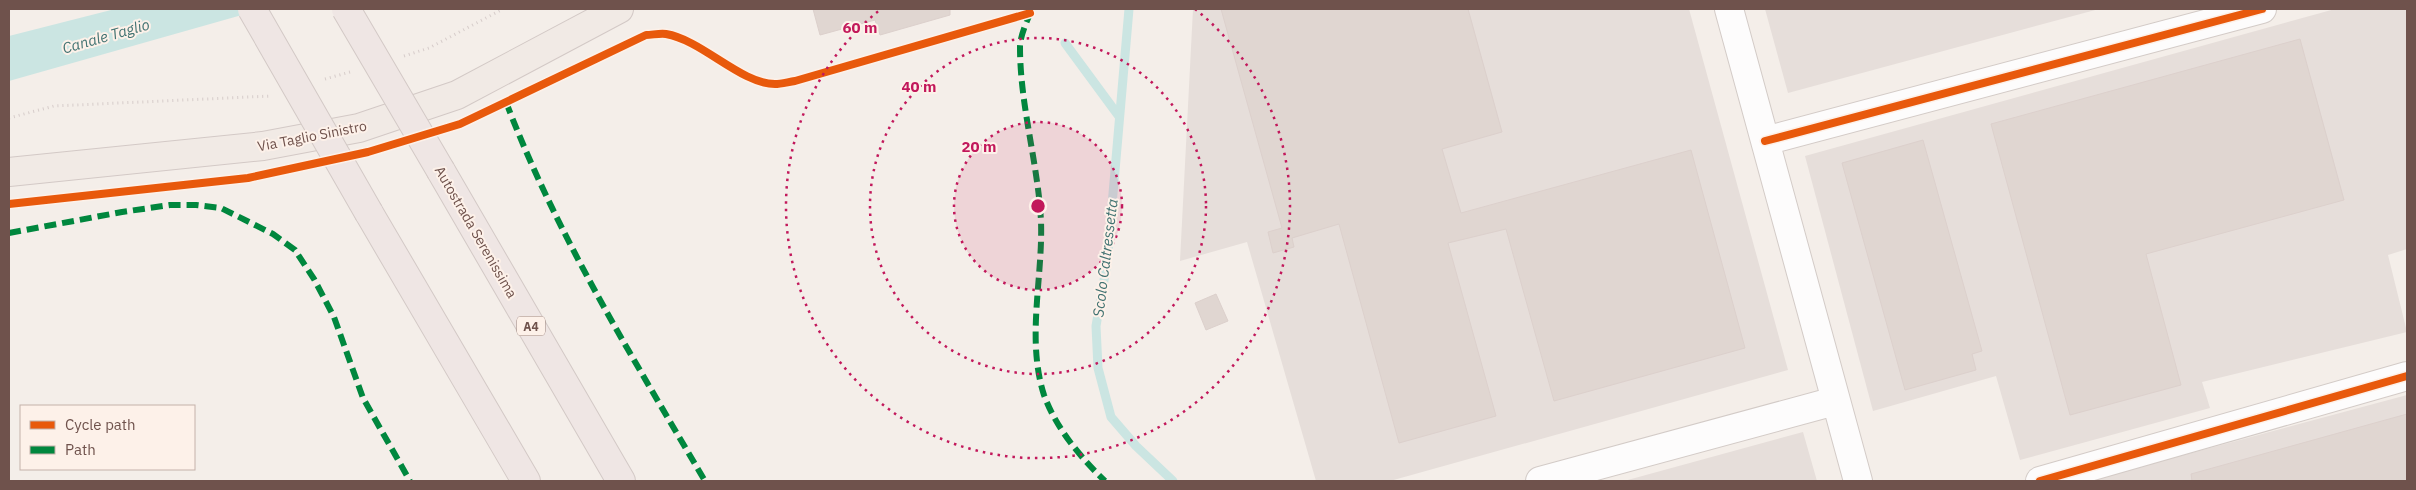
<svg xmlns="http://www.w3.org/2000/svg" width="2416" height="490" font-family="'IBM Plex Sans',sans-serif">
  <style>
    .industrial { fill: #e6deda }
    .water { fill: #cbe5e2 }
    .lines { fill: none; stroke-linecap: round; stroke-linejoin: round }
    .stream { stroke: #cbe5e2; stroke-width: 9 }
    .building { fill: #e0d6d1; stroke: #dcd0cc }
    .minor-casing { stroke: #d3cbc7; stroke-width: 30 }
    .major-casing { stroke: #d3c9c6; stroke-width: 30 }
    .highway-casing { stroke: #d3c9c6; stroke-width: 30 }
    .path { stroke: #d6ccca; stroke-width: 3; stroke-dasharray: 1 4; stroke-linecap: butt }
    .minor { stroke: #fdfcfc; stroke-width: 28 }
    .major { stroke: #f1eae5; stroke-width: 28 }
    .highway { stroke: #efe6e4; stroke-width: 28 }
    .highway-bridge-casing { stroke: #d3c9c6; stroke-width: 30; stroke-linecap: butt }
    .highway-bridge { stroke: #efe6e4; stroke-width: 28 }
    .quiet { stroke: #00873e; stroke-width: 6; stroke-dasharray: 12 6; stroke-linecap: butt }
    .cycleway-casing { stroke: #fdf1e9; stroke-width: 11 }
    .cycleway { stroke: #e8590c; stroke-width: 8 }
    .ring { fill: none; stroke: #c2185b; stroke-width: 2.5; stroke-dasharray: 2.5 5 }
    .labels { text-anchor: middle; dominant-baseline: central; stroke-width: 4; stroke-linejoin: round; paint-order: stroke }
    .shield { fill: #fdf1e9; stroke: #9a827b; stroke-width: 1 }
    .shield-label { font-size: 12px; font-weight: bold; fill: #6f524c }
    .street-label { font-size: 14px; fill: #6f524c; stroke: #fdf1e9 }
    .water-label { font-size: 15px; font-style: italic; fill: #427372; stroke: #fdf1e9 }
    .centre { fill: #c2185b; stroke: #fdf1e9; stroke-width: 2.5 }
    .ring-label { font-size: 15px; text-anchor: middle; font-weight: bold; fill: #c2185b; stroke: #fdf1e9; stroke-width: 4; stroke-linejoin: round; paint-order: stroke }
  </style>
  <rect width="100%" height="100%" fill="#f4eee9"/>
  <!-- industrial -->
  <path class="industrial" d="M1193,9H1689L1788,370L1390,481H1316L1247,242L1180,261Z
    M1765,9H2099L1788,93Z
    M2335,9H2407V249L2388,255L2407,332L2202,382L2210,408L2020,460L1996,376L1873,411L1805,156Z
    M2407,395V481H2086L2199,451Z
    M1803,432L1817,481H1624Z"/>
  <!-- water -->
  <path class="water" d="M115,9H263L9,81V36Z"/>
  <g class="lines">
    <!-- stream -->
    <path class="stream" d="M1129,9L1107,263L1096,326L1098,368L1111,417L1136,446L1173,481
      M1065,43L1118,115"/>
  </g>
  <!-- building -->
  <path class="building" d="M813,9H950V15L880,35L875,20L820,35Z
    M1221,9H1468L1502,132L1442,149L1461,213L1691,150L1745,348L1554,401L1506,229L1448,243L1496,416L1399,443L1339,224L1292,238L1294,247L1273,253L1268,232L1282,228Z
    M2300,39L2344,200L2146,254L2181,385L2070,415L1991,124Z
    M1923,140L1982,351L1972,354L1976,370L1905,390L1842,163Z
    M1216,294L1228,321L1206,330L1195,303Z
    M2407,414V481H2192L2191,474Z"/>
  <g class="lines">
    <!-- minor casing -->
    <g class="minor-casing">
      <path id="minor" d="M1729,9L1858,481
        M1765,141L2262,9
        M1540,481L1835,401
        M2040,481L2407,376"/>
    </g>
    <!-- major casing -->
    <g class="major-casing">
      <path id="major" d="M9,172L263,146L359,128L457,95L619,9"/>
    </g>
    <!-- highway casing -->
    <g class="highway-casing">
      <path id="highway" d="M441,171L621,481
        M369,213L526,481"/>
    </g>
    <!-- path -->
    <path class="path" d="M404,56L429,48L503,9
      M325,79L350,72
      M9,118L54,106L271,96"/>
    <!-- minor -->
    <use href="#minor" class="minor"/>
    <!-- major -->
    <use href="#major" class="major"/>
    <!-- highway -->
    <use href="#highway" class="highway"/>
    <!-- highway-bridge casing -->
    <g class="highway-bridge-casing">
      <path id="highway-bridge" d="M252,9L369,213
        M346,9L441,171"/>
    </g>
    <!-- highway-bridge -->
    <use href="#highway-bridge" class="highway-bridge"/>
    <!-- quiet -->
    <path class="quiet" d="M1031,11C1027,21 1020,36 1020,47C1020,106 1038,163 1041,221C1043,278 1026,339 1044,395C1056,428 1080,457 1105,481
      M506,102C557,236 633,358 705,481
      M9,233L122,212L170,205H196L221,208L273,234L295,250L314,279L334,317L363,398L410,481"/>
    <!-- cycleway casing -->
    <g class="cycleway-casing">
      <path id="cycleway" d="M1765,141L2262,9
        M9,204L248,178L368,152L460,124L646,35C652,35 660,33 666,34C702,40 741,84 775,84C781,84 788,82 795,81L1030,13
        M2040,481L2407,376"/>
    </g>
    <!-- cycleway -->
    <use href="#cycleway" class="cycleway"/>
  </g>
  <!-- distance rings -->
  <circle cx="1038" cy="206" r="84" fill="#c2185b" fill-opacity=".12"/>
  <g class="ring">
    <circle cx="1038" cy="206" r="84"/>
    <circle cx="1038" cy="206" r="168"/>
    <path d="M1195 9A252 252 0 1 1 881 9"/>
  </g>
  <g class="labels">
    <!-- shield labels -->
    <rect class="shield" x="517" y="316.5" width="28" height="19" rx="4"/>
    <g class="shield-label">
      <text x="531" y="326">A4</text>
    </g>
    <!-- street labels -->
    <g class="street-label">
      <text transform="translate(312 136) rotate(-11)">Via Taglio Sinistro</text>
      <text transform="translate(476 232) rotate(60)">Autostrada Serenissima</text>
    </g>
    <!-- water labels -->
    <g class="water-label">
      <text transform="translate(106 36) rotate(-16)">Canale Taglio</text>
      <text transform="translate(1105 258) rotate(-83)">Scolo Caltressetta</text>
    </g>
  </g>
  <circle cx="1038" cy="206" r="8" class="centre"/>
  <g class="ring-label">
    <text x="860" y="33">60 m</text>
    <text x="919" y="92">40 m</text>
    <text x="979" y="152">20 m</text>
  </g>
  <!-- border -->
  <rect width="2416" height="490" fill="none" stroke="#6f524c" stroke-width="20"/>
  <!-- legend -->
  <rect x="20" y="405" width="175" height="65" fill="#fdf1e9" stroke="#c4b1aa"/>
  <rect x="30" y="421" width="25" height="8" fill="#e8590c" stroke="#c4b1aa"/>
  <text x="65" y="430" font-size="15" fill="#6f524c">Cycle path</text>
  <rect x="30" y="446" width="25" height="8" fill="#00873e" stroke="#c4b1aa"/>
  <text x="65" y="455" font-size="15" fill="#6f524c">Path</text>
</svg>
